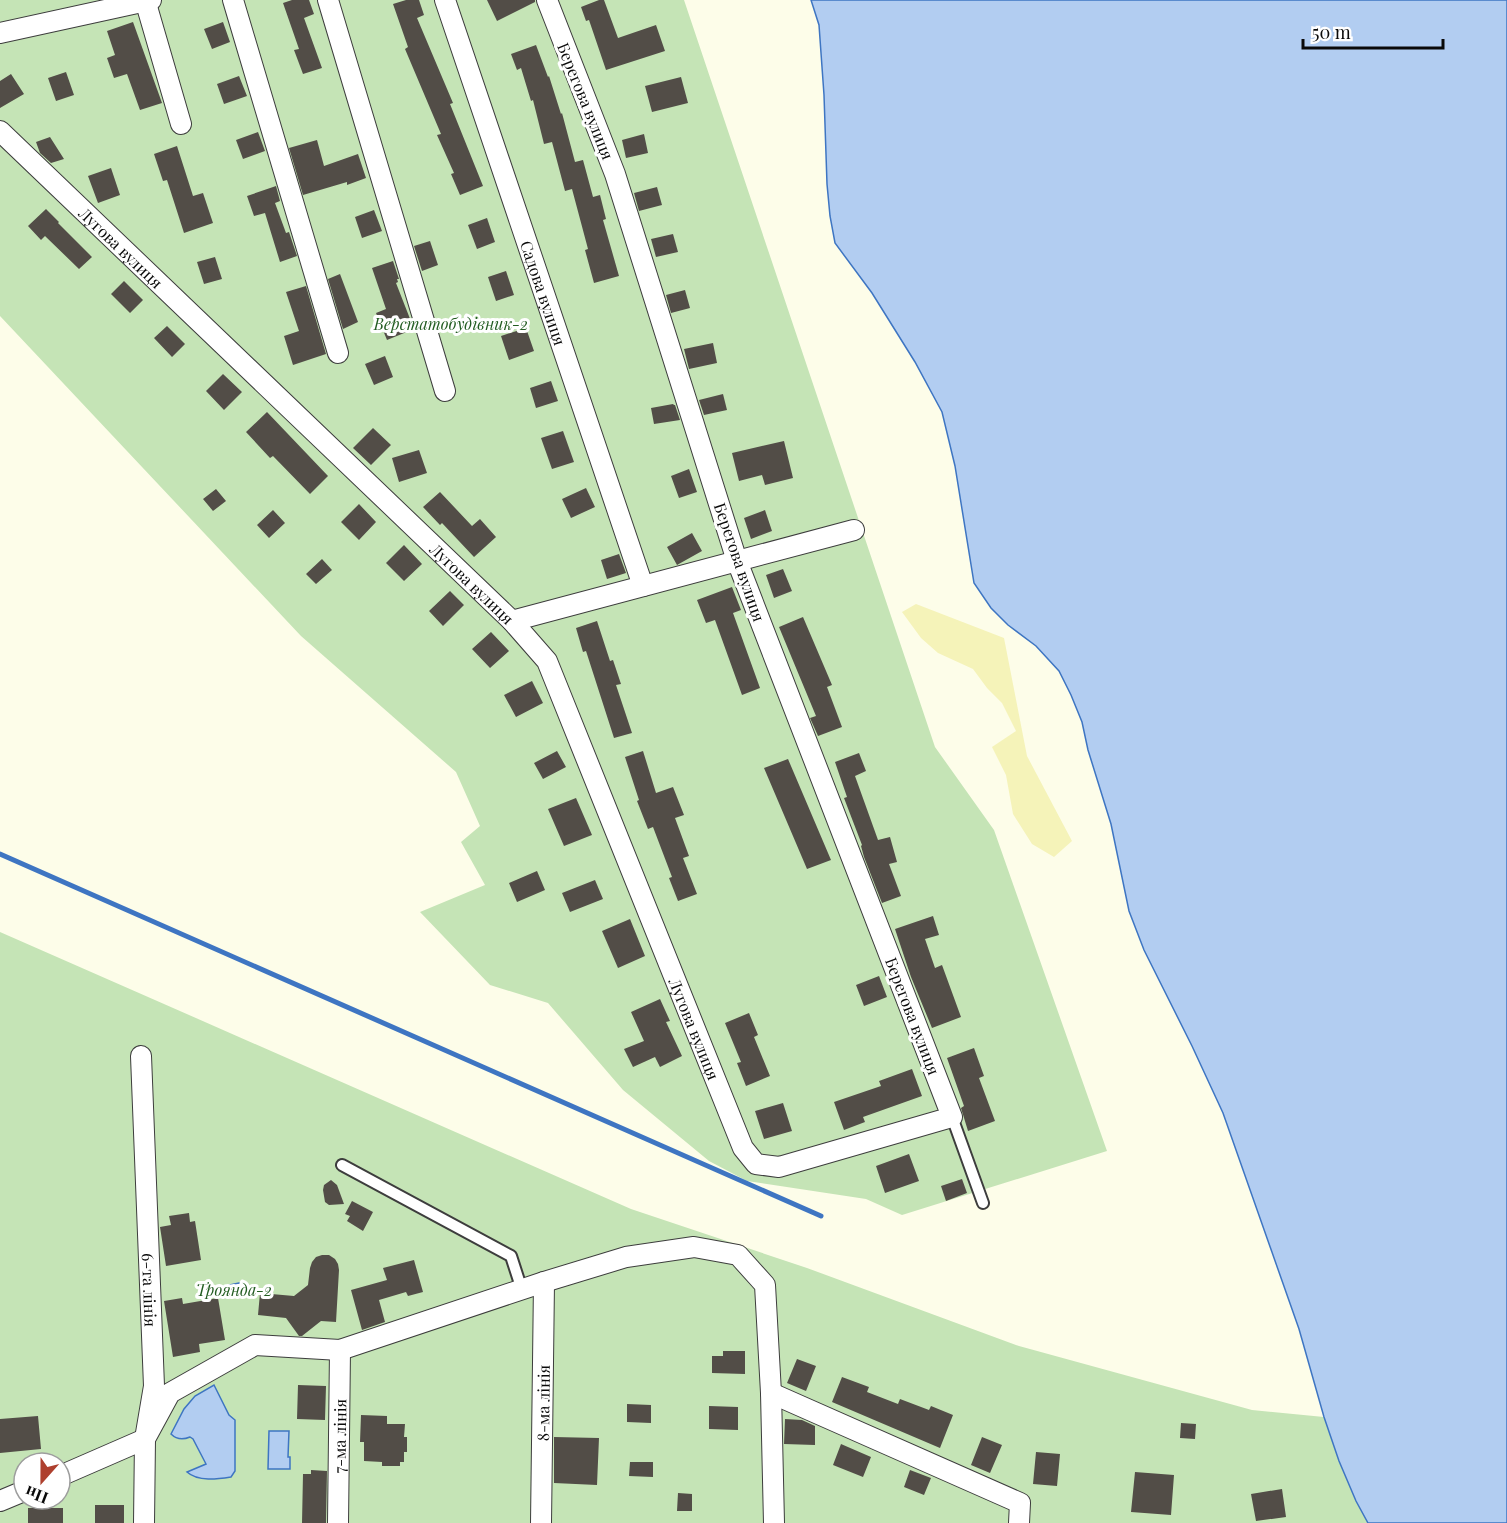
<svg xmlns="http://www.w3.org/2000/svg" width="1507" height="1523" font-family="'Playfair Display',serif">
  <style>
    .green { fill: #c5e4b6; fill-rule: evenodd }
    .sand { fill: #f5f3b9 }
    .water { fill: #b2cdf1; stroke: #3e75c2; stroke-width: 1.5 }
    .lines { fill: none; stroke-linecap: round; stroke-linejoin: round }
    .stream { stroke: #3e75c2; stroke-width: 5 }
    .building { fill: #524d47 }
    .lane-casing { stroke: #3d3d3d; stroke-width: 14 }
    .street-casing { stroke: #3d3d3d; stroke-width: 22 }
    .lane { stroke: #fff; stroke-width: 10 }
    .street { stroke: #fff; stroke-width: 20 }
    .labels { text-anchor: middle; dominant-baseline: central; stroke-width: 6; stroke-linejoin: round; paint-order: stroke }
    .street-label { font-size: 16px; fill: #0a0a0a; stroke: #fff }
    .park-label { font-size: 16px; font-style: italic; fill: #225c21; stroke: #fff }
  </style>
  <rect width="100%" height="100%" fill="#fdfde9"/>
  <!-- green -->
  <path class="green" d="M0,0H684L935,747L994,830L1107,1151L902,1215L866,1199L747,1181L709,1161L623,1090L548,1003L490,985L420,912L485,885L461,842L480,826L456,772L301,636L0,316Z
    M0,932L631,1209L807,1268L1019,1346L1252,1410L1324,1417C1337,1453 1350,1489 1368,1523H0ZM24,1463H60V1499H24Z"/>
  <!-- sand -->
  <path class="sand" d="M916,604L1004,638L1027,756L1072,841L1054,857L1032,844L1013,814L1006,775L992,747L1016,731L1002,703L987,688L973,669L938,653L921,638L902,612Z"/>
  <!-- water -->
  <path class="water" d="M811,0H1507V1523H1368L1356,1501L1339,1461L1324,1417L1299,1329L1223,1113L1192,1046L1144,950L1129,911L1111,824L1088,750L1082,722L1071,695L1059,671L1036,646L1008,625L991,608L974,583L955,466L942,412L915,362L872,293L835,243L830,216L827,184L824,95L819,25Z
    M244,1282L246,1294L222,1298L220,1287Z
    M214,1385L229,1415L235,1420V1471L231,1477C218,1479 198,1482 187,1472L206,1464L193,1439L190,1437C183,1440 177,1440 171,1434L184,1409L195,1396Z
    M269,1431H289L288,1457H290V1469H268Z"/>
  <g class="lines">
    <!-- stream -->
    <path class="stream" d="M0,854L821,1216"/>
  </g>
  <!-- building -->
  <path class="building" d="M292,0H309L314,14L304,18L322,68L303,74L294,50L299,49L283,3Z
    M406,0H419L424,15L417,18L453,103L450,104L483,186L460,195L451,174L454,173L437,135L441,134L405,49L408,47L393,4Z
    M487,0H535V2L497,21Z
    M599,0H604L618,38L656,25L665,51L606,70L589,20L586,21L581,7Z
    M133,22L162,103L140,110L127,74L114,78L107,58L115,55L107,31Z
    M223,22L230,42L212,49L204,29Z
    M536,45L548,77L549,76L561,114L562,113L575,162L583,160L593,197L600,195L606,219L603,220L619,276L594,283L585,250L588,249L572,189L565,191L552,142L544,144L533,100L531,101L521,68L517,70L511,54Z
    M66,72L74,95L56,101L48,78Z
    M11,74L24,94L0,108V81Z
    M239,76L247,96L224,104L217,84Z
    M681,77L688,103L652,112L645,86Z
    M258,132L265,151L243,159L236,140Z
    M644,134L648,153L626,158L622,140Z
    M50,137L64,159L51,163L40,153L36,142Z
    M317,140L324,166L358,154L366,178L347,185V182L303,195L289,148Z
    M177,146L193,196L203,193L213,223L184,233L167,180L163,181L154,154Z
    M111,168L120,195L98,203L88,176Z
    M276,186L280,201L275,203L286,233L289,232L297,256L280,262L265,213L254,216L247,196Z
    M657,187L662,205L639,211L634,193Z
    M46,209L59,222L58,223L92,257L79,269L45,236L41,240L28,226Z
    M374,210L382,231L362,238L355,217Z
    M487,218L495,242L477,249L468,225Z
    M673,234L678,252L656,257L651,239Z
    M430,241L438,265L422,271L414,246Z
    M215,257L222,279L204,284L197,262Z
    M393,261L399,279H397L398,282L396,283L414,329L387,340L376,313L386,309L372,268Z
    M506,271L514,295L496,301L488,277Z
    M340,274L358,322L343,329L328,279Z
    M124,281L143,300L130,313L111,294Z
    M306,286L326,354L293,365L284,336L299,331L286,292Z
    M685,290L690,308L671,313L666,295Z
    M167,326L185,344L172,357L154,338Z
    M526,328L534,351L509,360L501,336Z
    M713,343L717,363L689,369L684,349Z
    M385,356L393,377L374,385L365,364Z
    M223,374L242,392L224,410L206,391Z
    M551,381L558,401L536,408L530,388Z
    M723,394L727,410L704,415L699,400Z
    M673,404L674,405H675L680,420L654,424L651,408Z
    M267,412L328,476L310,494L273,456L270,458L246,432Z
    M373,428L391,445L371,465L353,448Z
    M563,431L574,462L552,469L541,438Z
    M784,441L793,478L765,485L762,475L739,481L732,453Z
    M419,450L427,473L399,482L392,458Z
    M689,469L697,492L679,498L671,476Z
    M586,488L595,507L571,518L562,499Z
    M216,489L226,501L213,511L203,499Z
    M440,492L472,526L480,519L496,537L474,557L442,523L440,525L423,507Z
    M359,504L376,522L359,540L341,522Z
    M273,510L285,523L269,538L257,525Z
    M765,510L772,531L751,539L744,518Z
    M692,533L702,551L677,565L667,547Z
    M404,545L422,564L404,581L386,563Z
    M619,554L626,573L607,579L601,560Z
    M322,559L332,570L316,584L306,574Z
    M783,569L792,591L774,598L766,575Z
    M732,587L741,610L733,613L760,688L742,695L715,620L706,623L697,600Z
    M450,591L464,605L443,626L429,611Z
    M803,617L832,685L827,687L842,727L818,736L810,718L816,716L779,627Z
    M597,621L610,661L613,660L621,684L616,685L632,733L614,738L586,651L583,652L576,628Z
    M491,632L509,651L490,668L472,649Z
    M532,681L543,703L516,717L504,695Z
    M557,751L566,767L543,779L534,763Z
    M643,751L656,793L673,787L684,815L675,818L689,856L683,858L697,894L678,901L669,878L672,877L653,827L648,829L637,801L639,800L625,757Z
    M859,753L866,771L855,776L878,840L890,837L897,862L889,864L901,896L882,903L864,857L861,846L862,845L844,798L847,797L835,762Z
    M788,759L831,860L807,869L764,768Z
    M576,798L592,835L564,846L548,809Z
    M537,871L545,890L517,902L509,883Z
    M595,880L603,899L570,912L562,893Z
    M933,916L939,935L925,939L935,968L942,965L961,1017L932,1028L911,977L895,929Z
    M630,919L645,956L618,968L602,931Z
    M879,976L887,997L864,1006L856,985Z
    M660,999L670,1021L666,1022L682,1056L660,1067L655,1057L633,1067L624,1049L644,1041L631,1012Z
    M749,1013L758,1035L754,1037L770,1076L746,1086L737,1063L741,1062L725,1023Z
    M974,1048L984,1076L979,1078L995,1121L968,1131L961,1108L964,1106L947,1058Z
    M912,1069L922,1096L863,1117L865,1122L844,1130L834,1102L881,1086L879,1081Z
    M783,1103L792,1131L764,1139L755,1111Z
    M909,1154L919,1181L885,1193L876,1166Z
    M962,1179L967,1193L946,1201L941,1186Z
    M331,1180L337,1185L344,1204L329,1205L325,1202L323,1190L324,1185Z
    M352,1201L373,1212L363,1231L347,1221L350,1216L345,1214Z
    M189,1213L190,1222L195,1221L201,1260L166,1266L160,1227L171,1225L169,1216Z
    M322,1255H329L335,1259L338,1264L339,1270L336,1322L321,1321L302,1336H299L286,1318L258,1315L260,1293L294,1296L308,1285L310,1268L312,1262L316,1257Z
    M414,1260L423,1292L408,1296L406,1292L379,1300L385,1322L362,1330L351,1290L387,1280L383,1268Z
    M182,1298L183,1304L218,1298L225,1340L199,1344L200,1352L173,1357L164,1301Z
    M723,1351H745V1374L712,1373V1356H723Z
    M797,1359L816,1366L806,1391L787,1383Z
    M842,1377L869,1387L867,1392L898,1404L900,1399L929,1410L931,1406L953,1415L940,1448L832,1402Z
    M298,1385L326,1386L325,1420L297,1419Z
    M627,1404L651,1405V1423L627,1422Z
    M709,1406L738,1407V1430L709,1429Z
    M361,1415L387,1416V1424H405L404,1437H407V1452H404V1462H400V1466H382V1462L364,1461V1442H360Z
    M38,1416L41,1449L0,1453V1419Z
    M785,1419L802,1420L815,1426V1445L784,1444Z
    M1181,1423L1196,1424L1195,1439L1180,1438Z
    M554,1437L599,1438L597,1485L554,1483Z
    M982,1437L1002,1445L990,1473L971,1465Z
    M841,1444L871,1457L863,1477L833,1465Z
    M1036,1452L1060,1454L1057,1486L1033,1484Z
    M630,1462H653V1477L629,1476Z
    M311,1470L327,1471L326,1523H302L303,1474H311Z
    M910,1470L931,1478L924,1495L904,1487Z
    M1135,1472L1174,1475L1171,1515L1131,1512Z
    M1282,1489L1286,1517L1256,1521L1251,1494Z
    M678,1493L692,1494V1511H677Z
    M95,1505H124V1523H95Z
    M28,1508H63V1523H28Z"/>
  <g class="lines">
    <!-- lane casing -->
    <g class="lane-casing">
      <path id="lane" d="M952,1117L983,1203
        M342,1165L511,1256L522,1290"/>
    </g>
    <!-- street casing -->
    <g class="street-casing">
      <g id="street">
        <path d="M145,0L181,124"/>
        <path d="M233,0L338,353"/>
        <path d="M328,0L445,391"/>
        <path id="s1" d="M445,0L643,586"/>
        <path d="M0,33L151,0"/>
        <path id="s2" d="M0,131L512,621L547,661L743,1148L756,1164L779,1167L952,1117L737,561L615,174L547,0"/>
        <path d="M512,621L854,530"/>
        <path id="s3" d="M141,1056L154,1386L145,1439L144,1523"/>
        <path d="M771,1393L1020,1503L1019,1523"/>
        <path d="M60,1476L145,1439L170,1393L255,1345L340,1350L544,1282L626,1257L694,1247L738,1255L765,1285L771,1393L774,1523"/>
        <path d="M0,1501L24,1491"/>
        <path id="s4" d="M338,1523L340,1350"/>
        <path id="s5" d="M541,1523L544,1282"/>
      </g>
    </g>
    <!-- lane -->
    <use href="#lane" class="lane"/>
    <!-- street -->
    <use href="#street" class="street"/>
  </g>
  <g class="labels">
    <!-- street labels -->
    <g class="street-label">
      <text transform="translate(586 101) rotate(68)">Берегова вулиця</text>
      <text stroke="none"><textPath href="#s2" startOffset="168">Лугова вулиця</textPath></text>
      <text stroke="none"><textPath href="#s1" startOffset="309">Садова вулиця</textPath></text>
      <text transform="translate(740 562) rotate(71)">Берегова вулиця</text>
      <text stroke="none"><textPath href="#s2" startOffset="654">Лугова вулиця</textPath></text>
      <text transform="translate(913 1016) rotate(69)">Берегова вулиця</text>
      <text stroke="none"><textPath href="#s2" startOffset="1158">Лугова вулиця</textPath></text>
      <text stroke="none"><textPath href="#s3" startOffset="234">6-та лінія</textPath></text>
      <text stroke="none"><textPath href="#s5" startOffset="120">8-ма лінія</textPath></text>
      <text stroke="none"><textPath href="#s4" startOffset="87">7-ма лінія</textPath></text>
    </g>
    <!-- park labels -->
    <g class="park-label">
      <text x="451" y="323">Верстатобудівник-2</text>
      <text x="234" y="1289">Троянда-2</text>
    </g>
  </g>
  <!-- north arrow -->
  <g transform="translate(42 1481) rotate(201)"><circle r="28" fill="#ffffff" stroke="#9d9d9d" stroke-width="1.5"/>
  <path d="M0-4.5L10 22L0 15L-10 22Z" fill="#ae402e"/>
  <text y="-9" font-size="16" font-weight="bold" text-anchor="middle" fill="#0a0a0a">Пн</text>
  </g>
  <!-- scale -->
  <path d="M1303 39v9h140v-9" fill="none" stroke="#0a0a0a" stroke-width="3"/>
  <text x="1312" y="39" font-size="18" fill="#0a0a0a" stroke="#ffffff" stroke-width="4.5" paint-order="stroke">50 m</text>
</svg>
